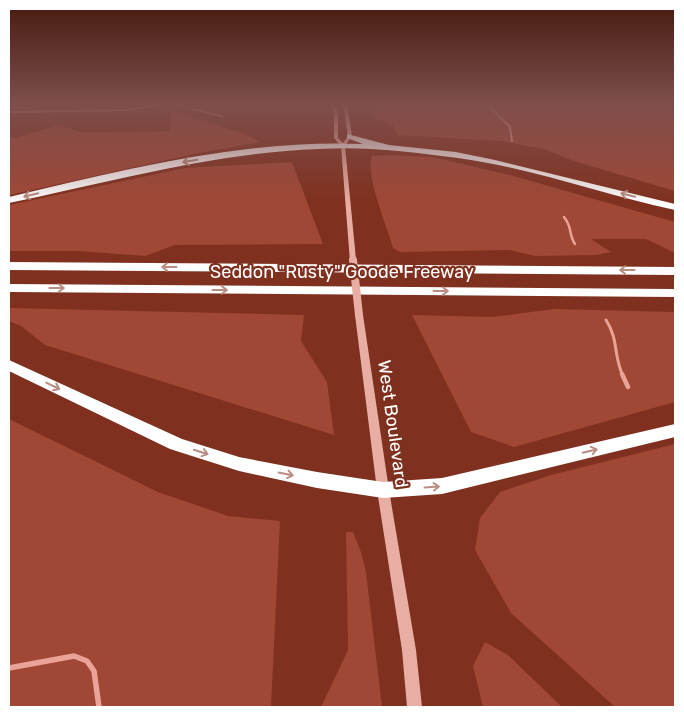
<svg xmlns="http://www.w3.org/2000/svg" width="684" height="716" font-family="Rubik,sans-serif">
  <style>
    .green { fill: #a04735 }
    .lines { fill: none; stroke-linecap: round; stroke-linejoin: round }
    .stream-far4 { stroke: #eaa396; stroke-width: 2 }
    .stream-far3 { stroke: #eaa396; stroke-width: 2.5 }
    .stream-far2 { stroke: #eaa396; stroke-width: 3 }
    .stream-far1 { stroke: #eaa396; stroke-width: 4.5 }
    .stream { stroke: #eaa396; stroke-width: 5.5 }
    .minor { fill: #e8aea3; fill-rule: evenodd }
    .highway { fill: #fff; fill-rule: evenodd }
    .minor-bridge-far1 { stroke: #e8aea3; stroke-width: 6 }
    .minor-bridge { stroke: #e8aea3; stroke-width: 8 }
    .oneway { stroke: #b98d83 }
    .labels { text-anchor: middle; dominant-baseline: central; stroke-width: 4.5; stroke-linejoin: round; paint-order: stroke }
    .street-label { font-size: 18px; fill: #fff; stroke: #7f301e }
  </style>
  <rect width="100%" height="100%" fill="#7f301e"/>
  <!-- green -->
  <path class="green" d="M372,104H675V191L574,161L544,149L522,145L501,141L397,135L394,126L383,122L375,117Z
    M171,112H176L248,135L260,142L194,154L9,195V137L15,138L59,125L83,133L170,131Z
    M390,155L432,157L510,175L675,222V253L646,239H591L611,252L597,255L535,256L509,250L400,252L393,248C387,227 365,175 372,156Z
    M292,162L323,244L175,245L145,256L78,251H9V205L185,168Z
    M9,308L304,315L301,341L327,382L334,435L45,345L21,326L9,321Z
    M554,309L675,312V402L514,447L471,432L412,315L493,317Z
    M9,419L158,492L228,516L280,521L271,707H9Z
    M675,444V707H615L511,613L475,550L480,518L500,492L551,475Z
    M346,532H353L361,552L366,572L382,707H321L348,650Z
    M485,642L508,655L562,707H483L473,666Z"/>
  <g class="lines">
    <!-- stream-far4 -->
    <path class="stream-far4" d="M487,104L510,127L512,141"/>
    <!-- stream-far3 -->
    <path class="stream-far3" d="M564,217C573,228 568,234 575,244"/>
    <!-- stream-far2 -->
    <path class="stream-far2" d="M606,320C619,340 613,355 623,376"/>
    <!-- stream-far1 -->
    <path class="stream-far1" d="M622,374L628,387"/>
    <!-- stream -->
    <path class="stream" d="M9,668L74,656L87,661L94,671L99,707"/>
    <!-- minor -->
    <path class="minor" d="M158,104H166L128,111L9,113V111L128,109Z
      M171,104H177L224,116L222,117Z
      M331,104H335L338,114V138L343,143L348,136L343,104H347L352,136L345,146L355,249L352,251L349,249L341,146L334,138V114Z
      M356,313H362L363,315L389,490L416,650L422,707H407L402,650L377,490L355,315Z"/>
    <!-- highway -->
    <path class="highway" d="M347,134L389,145L456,152L495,160L675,204V210C603,195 532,168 458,158C412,152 364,146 318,149C213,153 111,182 9,203V197C124,170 244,139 363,144L347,138Z
      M9,262L675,267V275L9,270Z
      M9,284L675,289V297L9,292Z
      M9,360L182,439L239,457L317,472L383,482L442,478L675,424V437L442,494L383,498L317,488L239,471L170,449L9,371Z"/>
    <!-- minor-bridge-far1 -->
    <path class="minor-bridge-far1" d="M352,249L353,261"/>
    <!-- minor-bridge -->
    <path class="minor-bridge" d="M353,260L359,315"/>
  </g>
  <!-- one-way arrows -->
  <defs><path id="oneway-shaft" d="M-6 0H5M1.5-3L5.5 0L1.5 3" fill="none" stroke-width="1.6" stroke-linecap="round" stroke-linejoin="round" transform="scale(1.25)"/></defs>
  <g class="oneway">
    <use href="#oneway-shaft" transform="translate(190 161) rotate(171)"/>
    <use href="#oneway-shaft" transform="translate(31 195) rotate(167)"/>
    <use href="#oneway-shaft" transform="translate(628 195) rotate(-166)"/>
    <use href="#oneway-shaft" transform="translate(169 267) rotate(-180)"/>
    <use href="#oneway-shaft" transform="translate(627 270) rotate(-180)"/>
    <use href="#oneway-shaft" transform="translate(57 288)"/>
    <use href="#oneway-shaft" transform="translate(220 290)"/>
    <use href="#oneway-shaft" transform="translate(441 291)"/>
    <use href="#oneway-shaft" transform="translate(53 386) rotate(26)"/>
    <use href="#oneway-shaft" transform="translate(590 451) rotate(-14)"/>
    <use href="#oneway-shaft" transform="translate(201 452) rotate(18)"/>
    <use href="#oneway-shaft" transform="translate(286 474) rotate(11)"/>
    <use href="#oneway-shaft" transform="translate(432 487) rotate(-4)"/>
  </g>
  <!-- sky -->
  <linearGradient id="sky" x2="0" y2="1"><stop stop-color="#461a10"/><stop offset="0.51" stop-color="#7f4e4c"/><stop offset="1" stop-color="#7f4e4c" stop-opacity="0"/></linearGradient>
  <rect width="684" height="204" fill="url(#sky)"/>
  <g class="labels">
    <!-- street labels -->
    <g class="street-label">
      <text x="342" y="272">Seddon "Rusty" Goode Freeway</text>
      <text transform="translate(393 424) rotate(82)">West Boulevard</text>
    </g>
  </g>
  <!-- border -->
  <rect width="684" height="716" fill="none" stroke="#ffffff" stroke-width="20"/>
</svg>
